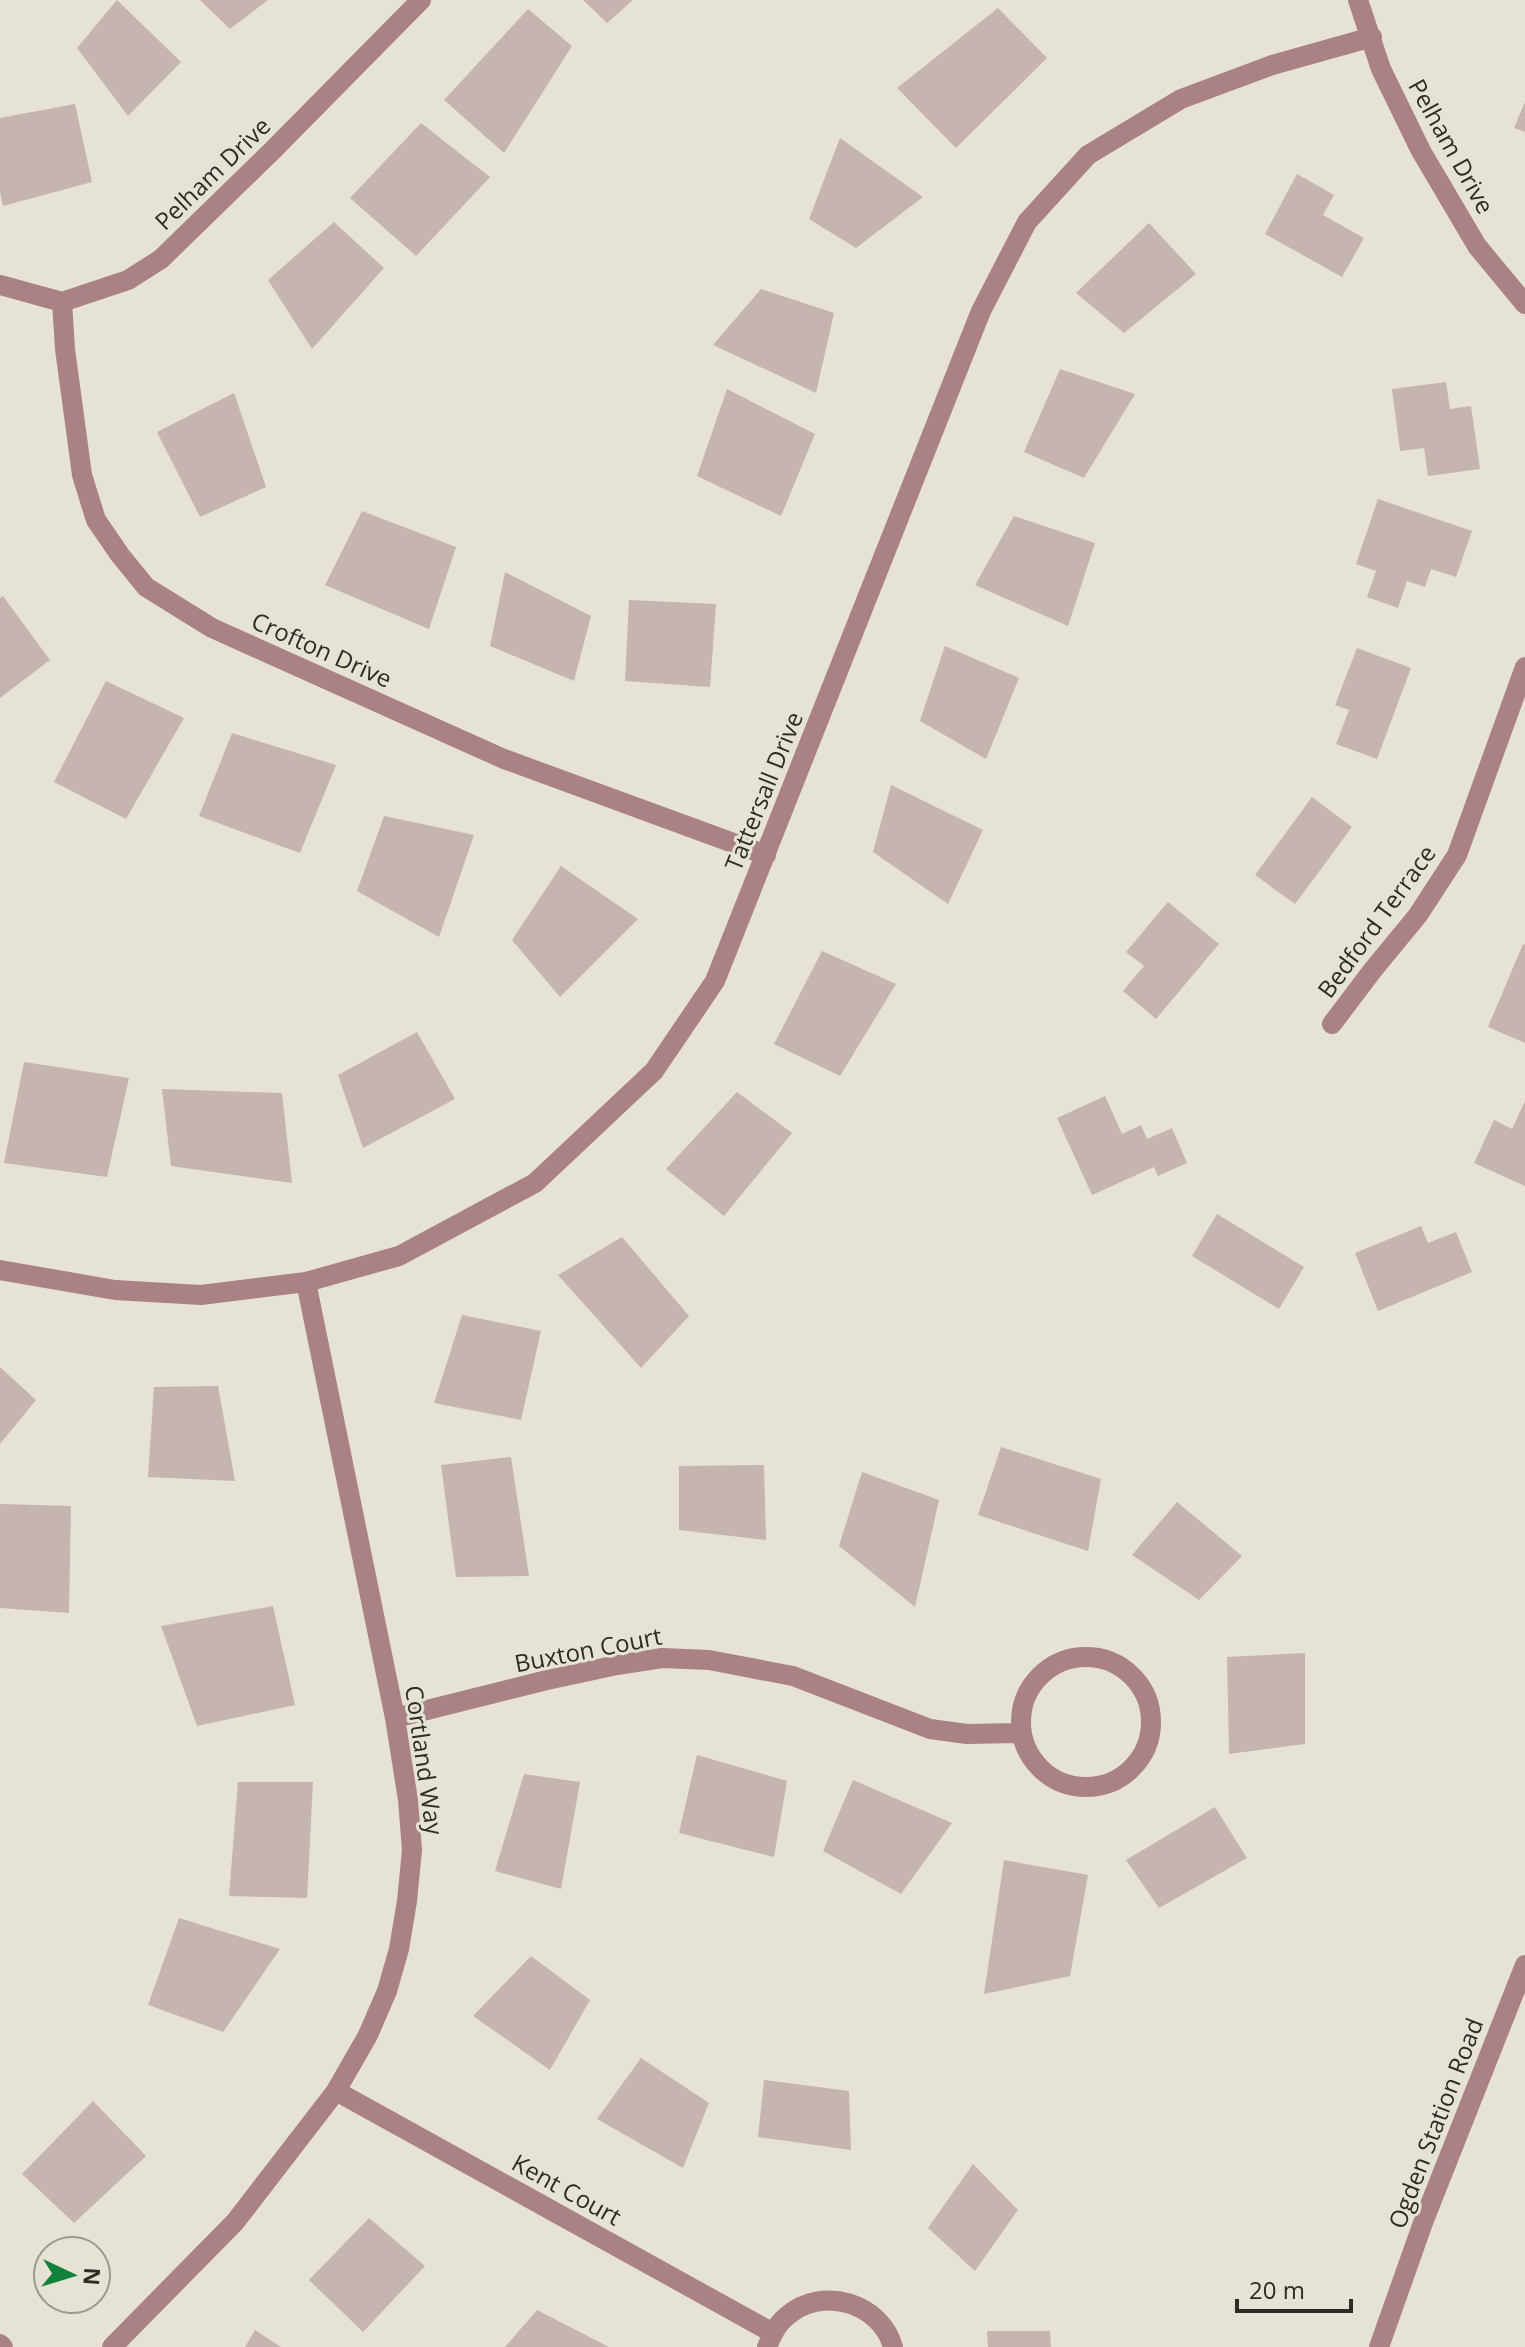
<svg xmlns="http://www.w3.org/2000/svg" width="1525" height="2347" font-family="'Open Sans',sans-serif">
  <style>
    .building { fill: #c6b4b1 }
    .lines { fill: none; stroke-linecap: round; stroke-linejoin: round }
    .minor { stroke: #aa8185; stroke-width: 20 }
    .labels { text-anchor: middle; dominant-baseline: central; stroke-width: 6; stroke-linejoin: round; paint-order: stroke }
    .street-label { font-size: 24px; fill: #2d2c26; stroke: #e6e3d4 }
  </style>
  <rect width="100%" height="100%" fill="#e6e3d4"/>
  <!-- building -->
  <path class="building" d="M117,0L181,62L128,116L77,48Z
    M200,0H268L230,29Z
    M583,0H633L607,23Z
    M998,8L1047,58L956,148L897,88Z
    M528,9L572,46L504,153L444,100Z
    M1525,102V132L1514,128Z
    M75,104L92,182L3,206L0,192V118Z
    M421,123L490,177L416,256L350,198Z
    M840,138L923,197L856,248L809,219Z
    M1297,174L1334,195L1323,215L1364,238L1342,277L1265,234Z
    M334,222L384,268L312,349L268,280Z
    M1149,223L1196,274L1124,333L1076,293Z
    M761,289L834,313L816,393L713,345Z
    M1060,369L1135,394L1084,478L1024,452Z
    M1446,382L1450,409L1471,406L1480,469L1428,476L1424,448L1400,451L1392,389Z
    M727,389L815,434L781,516L697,476Z
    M234,393L266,487L200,517L157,432Z
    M1378,499L1472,531L1456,577L1431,569L1425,587L1407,581L1398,608L1367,597L1376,571L1356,564Z
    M362,511L456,547L429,629L325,585Z
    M1014,516L1095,543L1068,626L975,585Z
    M505,572L591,616L574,681L490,646Z
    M3,596L50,660L0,698V598Z
    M629,600L716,604L710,687L625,681Z
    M945,646L1019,678L986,759L920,721Z
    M1357,648L1411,668L1377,759L1336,744L1349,710L1335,705Z
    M106,681L184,718L126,819L54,782Z
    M232,733L336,765L300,853L199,816Z
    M891,785L983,830L948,904L873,852Z
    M1312,797L1352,827L1295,904L1255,875Z
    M384,816L474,835L439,937L357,891Z
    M561,866L638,919L560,997L512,940Z
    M1168,902L1219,944L1156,1019L1123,991L1144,966L1126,952Z
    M1523,944L1525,945V1043L1488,1027Z
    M822,951L896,984L840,1076L774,1044Z
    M417,1032L455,1099L363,1148L338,1075Z
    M24,1062L129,1078L107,1177L4,1163Z
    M162,1089L282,1093L292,1183L171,1166Z
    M737,1092L792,1133L724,1216L666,1169Z
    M1105,1096L1122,1134L1141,1125L1147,1139L1172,1128L1187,1163L1158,1176L1154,1167L1092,1195L1057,1118Z
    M1525,1101V1186L1474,1163L1494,1120L1512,1129Z
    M1217,1214L1304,1267L1279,1309L1192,1256Z
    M1421,1226L1428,1243L1456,1232L1472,1272L1378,1311L1355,1253Z
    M622,1237L689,1316L641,1368L558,1275Z
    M462,1315L541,1331L521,1420L434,1403Z
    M0,1367L36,1400L0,1444Z
    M218,1386L235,1481L148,1477L154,1387Z
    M1001,1447L1101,1479L1088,1551L978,1515Z
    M511,1457L529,1576L456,1577L441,1465Z
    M764,1465L766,1540L679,1530V1466Z
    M862,1472L939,1500L915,1607L839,1546Z
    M1177,1502L1242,1556L1199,1600L1132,1555Z
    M0,1504L71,1506L69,1613L0,1608Z
    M273,1606L295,1705L197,1726L161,1626Z
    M1305,1653V1744L1229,1754L1227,1657Z
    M697,1755L787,1781L774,1857L679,1833Z
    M524,1774L580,1782L561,1889L495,1871Z
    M853,1780L952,1823L901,1894L823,1851Z
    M238,1782H313L307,1898L229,1896Z
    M1215,1807L1247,1858L1159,1908L1126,1860Z
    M1004,1860L1088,1875L1070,1976L984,1994Z
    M179,1918L280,1949L223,2032L148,2005Z
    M531,1956L590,2000L550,2070L473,2016Z
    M641,2058L709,2103L683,2168L597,2119Z
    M764,2080L849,2091L851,2150L758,2137Z
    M93,2101L146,2156L74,2223L22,2174Z
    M973,2164L1018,2210L975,2271L928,2228Z
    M369,2218L425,2266L363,2332L309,2280Z
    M537,2310L609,2347H505Z
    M255,2330L281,2347H245Z
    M987,2331H1050L1051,2347H988Z"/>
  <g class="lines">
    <!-- minor -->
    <path class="minor" d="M1358,0L1381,69L1421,151L1477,246L1525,304
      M0,285L62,302L128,280L161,259L273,150L421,0
      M62,302L65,349L82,475L96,520L120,555L146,587L212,628L504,759L766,855
      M1332,1024L1372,971L1418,915L1457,855L1525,667
      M0,1270L115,1290L201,1295L306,1282L399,1256L535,1183L654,1071L715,981L981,311L1027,222L1088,155L1181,99L1272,65L1372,37
      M1021 1722a65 65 0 1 1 130 0a65 65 0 1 1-130 0Z
      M395,1718L547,1680L617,1665L662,1658L709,1660L793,1676L930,1729L967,1734L1022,1733
      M336,2091L773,2333
      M0,2344L3,2347
      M112,2347L235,2222L336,2091L368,2035L387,1991L399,1949L407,1901L412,1850L408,1800L395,1718L306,1282
      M767,2347C772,2335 777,2324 787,2316C822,2285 881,2303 893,2347
      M1379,2347L1424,2220L1525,1965"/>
  </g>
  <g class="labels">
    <!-- street labels -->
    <g class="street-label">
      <text transform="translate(1452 146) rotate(61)">Pelham Drive</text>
      <text transform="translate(212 173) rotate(-44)">Pelham Drive</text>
      <text transform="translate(322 649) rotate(24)">Crofton Drive</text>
      <text transform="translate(763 791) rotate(-68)">Tattersall Drive</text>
      <text transform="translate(1376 921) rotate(-54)">Bedford Terrace</text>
      <text transform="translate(588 1649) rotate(-11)">Buxton Court</text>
      <text transform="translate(425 1760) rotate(82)">Cortland Way</text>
      <text transform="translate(1435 2123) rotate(-69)">Ogden Station Road</text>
      <text transform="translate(567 2189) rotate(29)">Kent Court</text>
    </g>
  </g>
  <!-- north arrow -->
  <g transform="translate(72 2275) rotate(94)"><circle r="38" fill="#e6e3d4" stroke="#9c9a8e" stroke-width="2"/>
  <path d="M0-6L14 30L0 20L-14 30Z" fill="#12823a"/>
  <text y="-12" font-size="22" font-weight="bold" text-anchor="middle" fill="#2d2c26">N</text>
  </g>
  <!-- scale -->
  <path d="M1237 2299v12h114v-12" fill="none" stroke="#2d2c26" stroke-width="4"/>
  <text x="1249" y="2299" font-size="24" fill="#2d2c26" stroke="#e6e3d4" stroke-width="6" paint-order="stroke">20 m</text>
</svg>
